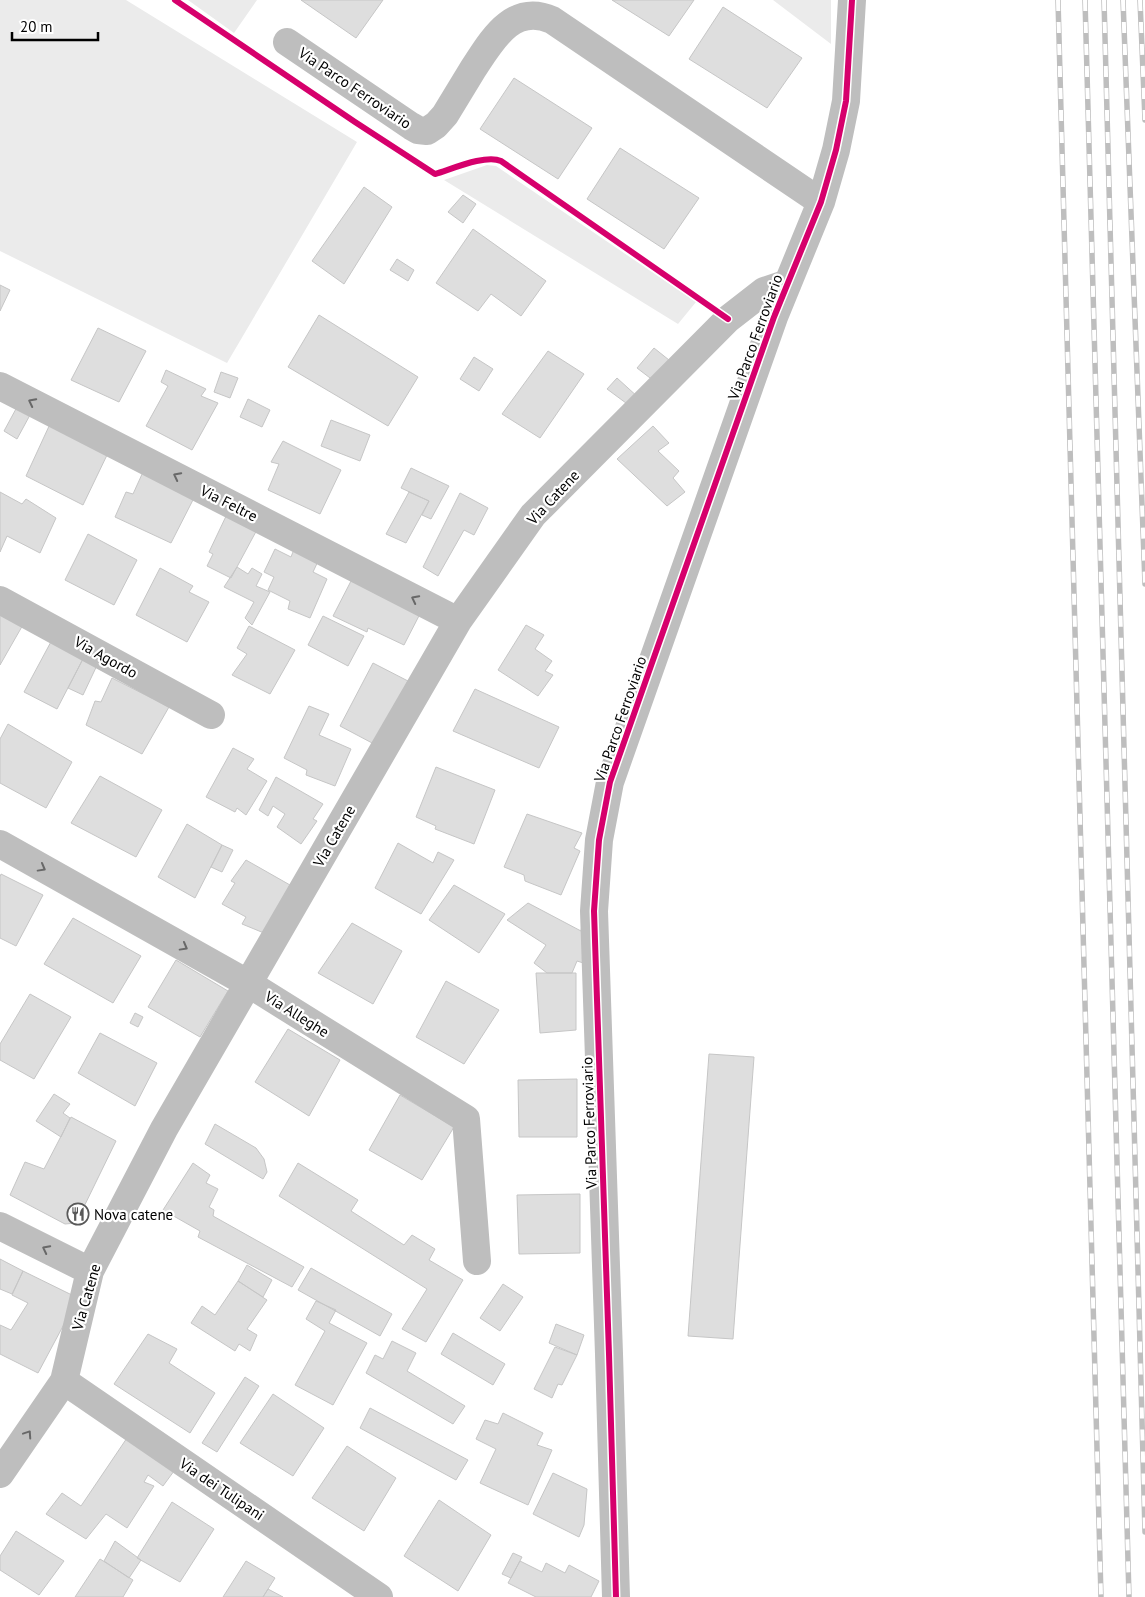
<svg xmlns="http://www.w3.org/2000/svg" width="1145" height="1597" font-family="'PT Sans',sans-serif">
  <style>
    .green { fill: #ebebeb }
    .building { fill: #dedede; stroke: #c6c6c6 }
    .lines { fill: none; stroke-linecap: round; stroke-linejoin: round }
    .street { stroke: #bebebe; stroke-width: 28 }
    .rail-casing { stroke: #bebebe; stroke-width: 5.5 }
    .rail { stroke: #fff; stroke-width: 4; stroke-dasharray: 11; stroke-linecap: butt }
    .cycleway-casing { stroke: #fff; stroke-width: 9 }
    .cycleway { stroke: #d6006c; stroke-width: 6 }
    .oneway { stroke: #686868 }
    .labels { text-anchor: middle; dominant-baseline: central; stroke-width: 4.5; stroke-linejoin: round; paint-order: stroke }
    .street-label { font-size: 15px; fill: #000; stroke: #fff }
    .poi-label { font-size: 15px; fill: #000; stroke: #fff; text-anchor: start }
  </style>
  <rect width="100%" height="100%" fill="#fff"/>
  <!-- green -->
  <path class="green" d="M0,0H126L357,142L227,363L0,251Z
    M188,0H257L234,33Z
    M773,0H831V44Z
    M487,165L496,166L696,302L678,324L444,180Z"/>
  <!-- building -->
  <path class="building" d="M301,0H383L356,38Z
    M612,0H694L669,36Z
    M723,7L802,58L767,108L689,59Z
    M514,78L592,128L558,179L480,129Z
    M620,148L699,198L664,249L587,199Z
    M364,187L392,207L344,284L312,261Z
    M463,195L476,204L463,223L448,212Z
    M473,229L546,281L521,316L491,294L478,311L436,283Z
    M397,259L414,270L408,281L390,270Z
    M0,285L10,290L0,311Z
    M319,315L418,377L388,426L288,367Z
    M98,328L146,351L119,402L71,380Z
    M654,348L674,364L654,381L637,368Z
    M548,351L584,374L540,438L502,414Z
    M474,357L493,369L479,391L460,379Z
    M166,370L206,389L201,396L218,403L192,450L146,426L168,386L161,382Z
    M221,372L238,378L230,398L214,392Z
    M617,378L639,398L630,406L607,389Z
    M248,399L270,410L262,427L240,417Z
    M17,407L30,415L17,439L4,431Z
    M331,420L370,435L360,461L321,446Z
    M50,424L108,453L83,505L26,476Z
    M653,426L669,443L658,451L679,471L673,478L685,492L667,506L617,459Z
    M283,441L341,470L320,514L268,490L279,464L271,462Z
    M411,468L449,486L431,519L422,515L429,501L401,488Z
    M143,472L195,496L171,543L115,517L126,492L133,494Z
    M0,492L22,504L26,499L56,518L40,553L7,536L0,552Z
    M409,492L429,501L406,543L386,534Z
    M460,493L488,508L474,535L464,530L438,576L423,567Z
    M228,512L259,526L231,578L207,566L213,554L209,552Z
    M88,534L137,560L114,605L65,580Z
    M296,544L320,557L313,572L327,579L310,618L288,609L290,601L268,590L274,577L264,572L275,549L291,557Z
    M237,567L248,574L252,568L262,574L256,586L270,592L252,625L245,618L254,602L224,587Z
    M160,568L193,586L189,592L209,602L187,642L136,615Z
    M351,581L422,610L404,645L368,628L367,632L333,616Z
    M0,611L24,623L0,665Z
    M323,616L364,636L348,666L308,645Z
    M526,625L544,635L535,649L552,661L545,671L553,675L538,696L498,670Z
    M249,626L295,650L270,694L232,675L247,654L237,648Z
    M53,638L85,655L57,709L24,692Z
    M85,655L100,659L83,695L68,688Z
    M373,663L408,681L374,744L340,726Z
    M112,678L169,707L142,754L86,725L95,701L101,702Z
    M475,689L559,727L539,768L453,731Z
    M309,706L329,714L319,735L351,749L335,786L306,775L307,770L284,758Z
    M8,724L72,762L46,808L0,783V739Z
    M233,748L254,759L247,769L267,781L246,815L237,808L235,812L206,797Z
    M436,767L495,790L474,844L435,829L436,826L416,817Z
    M100,776L162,810L136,857L71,823Z
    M276,777L323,804L313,819L317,821L301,844L277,827L285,814L273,806L268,816L259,810Z
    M527,814L582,833L574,848L580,851L561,895L525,881L524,875L504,867Z
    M187,824L222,845L195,898L158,877Z
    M398,843L433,863L438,852L454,860L421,914L375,888Z
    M222,845L233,850L222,872L211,867Z
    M246,860L290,885L264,933L242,924L246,917L222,904L235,883L231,881Z
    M1,874L43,895L16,946L0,938V877Z
    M454,885L505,914L479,953L429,920Z
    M528,903L581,931L582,925L596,967L577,961L572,973H547L534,963L546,945L507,920Z
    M73,918L141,956L113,1003L44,964Z
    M352,923L402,951L373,1004L318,973Z
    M176,960L228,991L200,1037L148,1007Z
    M536,973H576V1030L540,1033Z
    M446,981L499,1010L464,1064L416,1037Z
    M30,994L71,1017L34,1079L0,1060V1044Z
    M135,1013L143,1017L138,1027L130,1023Z
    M288,1029L340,1060L309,1116L255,1082Z
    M100,1033L157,1063L135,1106L78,1073Z
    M709,1054L754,1057L733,1339L688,1336Z
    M577,1079V1137H519L518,1080Z
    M54,1094L70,1104L63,1113L70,1118L61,1137L36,1121Z
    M400,1095L454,1127L422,1180L369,1150Z
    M71,1117L116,1141L76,1223L65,1224L10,1195L25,1162L44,1169Z
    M215,1124L256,1148L264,1159L267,1172L263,1179L205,1144Z
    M193,1163L210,1175L206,1183L218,1189L209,1207L214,1210L213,1216L304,1267L292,1287L198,1237L200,1231L163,1210Z
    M298,1163L358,1200L351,1211L404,1245L412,1235L435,1249L429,1260L463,1280L426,1342L402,1329L427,1289L279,1196Z
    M580,1194V1253L519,1254L517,1195Z
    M0,1259L23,1271L12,1294L0,1289Z
    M247,1265L272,1280L263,1297L238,1281Z
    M311,1268L392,1314L380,1336L298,1290Z
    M23,1271L78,1298L38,1373L0,1354V1325L11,1330L28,1303L12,1295Z
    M238,1281L267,1300L247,1329L257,1335L250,1351L239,1344L235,1351L191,1323L202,1306L215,1315Z
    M503,1284L523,1297L500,1331L480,1318Z
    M316,1301L336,1310L329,1323L367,1343L333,1405L295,1385L325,1331L306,1319Z
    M556,1324L584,1335L577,1355L549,1343Z
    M453,1333L505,1364L493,1385L441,1354Z
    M148,1334L177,1349L169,1363L215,1393L190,1433L114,1384Z
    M392,1341L416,1353L407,1371L465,1406L453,1424L366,1373L375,1355L383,1359Z
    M555,1347L577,1355L562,1385L558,1384L552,1398L534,1389Z
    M245,1377L259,1386L217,1452L202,1443Z
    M273,1394L324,1428L293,1476L240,1443Z
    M370,1408L468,1460L456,1480L360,1428Z
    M503,1413L543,1433L537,1445L552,1450L528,1505L480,1483L496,1449L476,1439L485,1420L498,1424Z
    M129,1435L177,1467L163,1486L148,1475L144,1482L154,1486L127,1528L106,1514L86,1539L46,1514L62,1493L81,1506Z
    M347,1446L396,1478L364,1531L312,1498Z
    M553,1473L587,1489L584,1525L579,1537L533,1514Z
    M439,1500L491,1535L458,1591L404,1556Z
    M172,1502L214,1529L180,1582L137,1558Z
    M16,1531L64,1561L39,1595L0,1570V1556Z
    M115,1541L141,1560L129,1578L104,1561Z
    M513,1553L522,1557L511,1578L502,1574Z
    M100,1559L133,1580L123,1597H75Z
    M246,1561L275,1578L263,1597H223Z
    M520,1561L542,1572L546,1563L565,1573L569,1565L599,1581L591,1597H536L508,1583Z
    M268,1589L283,1597H263Z"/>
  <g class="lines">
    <!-- street -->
    <path class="street" d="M287,42L411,126L418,130L427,131L436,125L445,115C454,100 464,84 473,69C491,42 512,2 552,20L821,202
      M0,386L458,621
      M0,600L211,715
      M0,844L249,984L466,1119L477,1261
      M0,1226L90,1271
      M64,1381L379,1597
      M0,1474L64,1381L90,1271L164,1129L458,621L533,515L728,319L764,291L788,283
      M616,1597L609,1354L594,911L599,840L610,782L774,317L821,202L836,150L846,101L852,0"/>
    <!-- rail casing -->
    <g class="rail-casing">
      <path id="rail" d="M1058,0L1101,1597
        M1085,0L1129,1597
        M1104,0L1145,1532
        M1123,0L1145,584
        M1140,0L1145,120"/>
    </g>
    <!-- rail -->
    <use href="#rail" class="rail"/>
    <!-- cycleway casing -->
    <g class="cycleway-casing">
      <path id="cycleway" d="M175,0L355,122L435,174C452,169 486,154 501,161L728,319
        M616,1597L609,1354L594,911L599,840L610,782L774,317L821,202L836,150L846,101L852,0"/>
    </g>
    <!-- cycleway -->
    <use href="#cycleway" class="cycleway"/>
  </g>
  <!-- one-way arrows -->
  <defs><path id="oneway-chevron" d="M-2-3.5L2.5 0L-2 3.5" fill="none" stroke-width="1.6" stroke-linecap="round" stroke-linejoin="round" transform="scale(1.25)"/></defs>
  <g class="oneway">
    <use href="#oneway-chevron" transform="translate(32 402) rotate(-153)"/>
    <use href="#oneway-chevron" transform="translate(177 476) rotate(-153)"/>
    <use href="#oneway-chevron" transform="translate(415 599) rotate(-153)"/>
    <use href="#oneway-chevron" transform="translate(42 868) rotate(29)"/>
    <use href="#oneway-chevron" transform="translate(184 947) rotate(29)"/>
    <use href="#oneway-chevron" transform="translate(46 1249) rotate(-153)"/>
    <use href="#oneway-chevron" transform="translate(28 1434) rotate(-56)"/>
  </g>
  <!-- icons -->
  <defs>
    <g id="restaurant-ring" transform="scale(1.125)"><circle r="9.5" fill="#fff" stroke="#595959" stroke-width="1.5"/><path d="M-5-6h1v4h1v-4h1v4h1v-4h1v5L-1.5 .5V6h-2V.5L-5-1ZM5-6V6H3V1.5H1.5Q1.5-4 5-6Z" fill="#595959"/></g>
  </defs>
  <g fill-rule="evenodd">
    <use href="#restaurant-ring" x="78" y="1214"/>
  </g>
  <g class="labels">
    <!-- street labels -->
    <g class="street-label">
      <text transform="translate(355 88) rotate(34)">Via Parco Ferroviario</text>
      <text transform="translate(755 337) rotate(-70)">Via Parco Ferroviario</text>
      <text transform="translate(553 497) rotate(-47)">Via Catene</text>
      <text transform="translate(229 503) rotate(27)">Via Feltre</text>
      <text transform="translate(106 657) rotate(29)">Via Agordo</text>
      <text transform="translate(620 719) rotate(-71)">Via Parco Ferroviario</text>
      <text transform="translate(334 836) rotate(-60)">Via Catene</text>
      <text transform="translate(297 1014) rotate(32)">Via Alleghe</text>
      <text transform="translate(589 1123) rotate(-92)">Via Parco Ferroviario</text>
      <text transform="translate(86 1297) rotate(-74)">Via Catene</text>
      <text transform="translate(222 1489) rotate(34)">Via dei Tulipani</text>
    </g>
    <!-- poi labels -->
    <g class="poi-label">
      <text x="94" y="1214">Nova catene</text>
    </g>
  </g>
  <!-- scale -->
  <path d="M12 32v8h86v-8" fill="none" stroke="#000000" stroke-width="2.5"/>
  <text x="20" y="32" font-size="15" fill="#000000" stroke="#ffffff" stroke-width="4" paint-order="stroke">20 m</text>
</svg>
